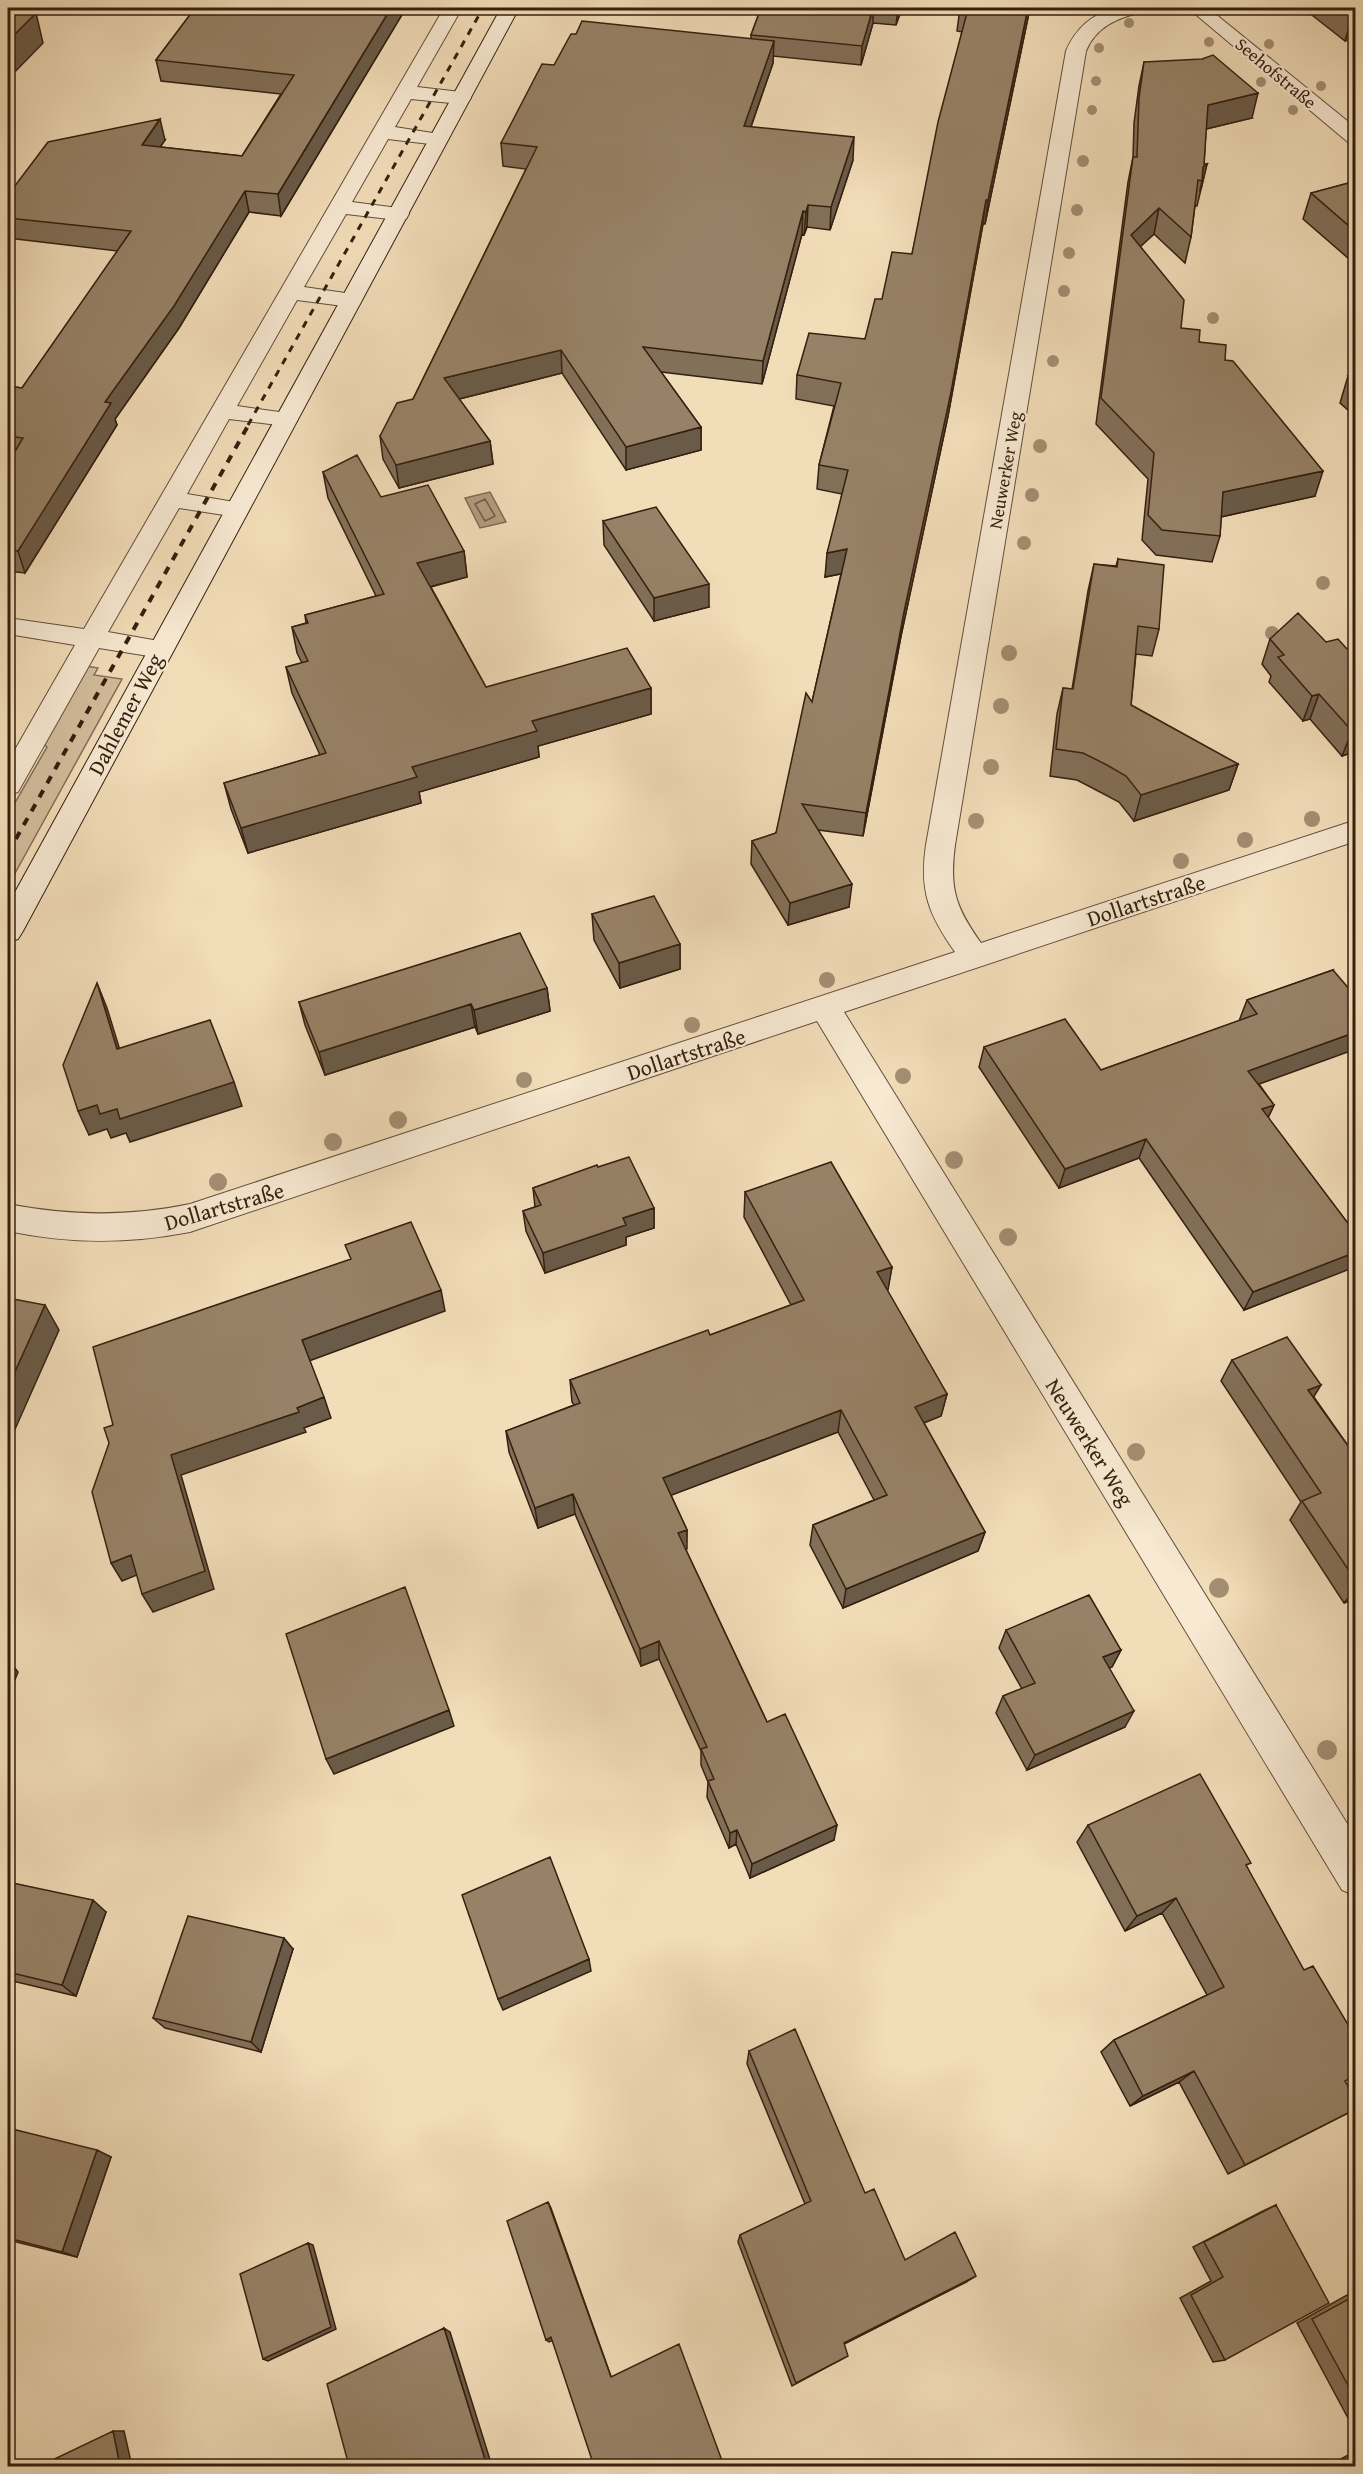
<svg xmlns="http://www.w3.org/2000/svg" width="1363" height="2474" font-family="'Gentium Book Plus',serif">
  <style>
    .green { fill: #d2bd9c; stroke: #846e56; stroke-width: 1.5 }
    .water { fill: #b29c7f; stroke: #806a52; stroke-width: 1.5 }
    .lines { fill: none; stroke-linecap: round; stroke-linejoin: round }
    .shore { stroke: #745e47; stroke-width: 1.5 }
    .minor-casing { stroke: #644e3a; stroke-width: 2 }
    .tertiary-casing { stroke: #644e3a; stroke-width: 2 }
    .secondary-casing { stroke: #351f0f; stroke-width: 2 }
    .minor { fill: #f7e9d2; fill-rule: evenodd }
    .tertiary { fill: #f7e9d2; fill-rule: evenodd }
    .secondary { fill: #f7e9d2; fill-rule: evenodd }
    .rail-far1 { stroke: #351f0f; stroke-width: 3; stroke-dasharray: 7 7; stroke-linecap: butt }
    .rail { stroke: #351f0f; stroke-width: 4; stroke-dasharray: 8 8; stroke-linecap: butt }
    .tree { fill: #a48e73 }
    .wall { fill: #827059; stroke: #351f0f; stroke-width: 1.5 }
    .shaded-wall { fill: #6a5b48; stroke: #351f0f; stroke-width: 1.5 }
    .building { fill: #978267; stroke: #351f0f; stroke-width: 1.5 }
    .labels { text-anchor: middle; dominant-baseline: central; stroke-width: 4.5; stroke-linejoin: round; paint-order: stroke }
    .far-street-label { font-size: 18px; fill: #351f0f; stroke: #f7e9d2 }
    .street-label { font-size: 22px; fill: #351f0f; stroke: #f7e9d2 }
  </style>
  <rect width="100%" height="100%" fill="#f2ddb9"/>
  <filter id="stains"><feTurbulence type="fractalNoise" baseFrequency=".00333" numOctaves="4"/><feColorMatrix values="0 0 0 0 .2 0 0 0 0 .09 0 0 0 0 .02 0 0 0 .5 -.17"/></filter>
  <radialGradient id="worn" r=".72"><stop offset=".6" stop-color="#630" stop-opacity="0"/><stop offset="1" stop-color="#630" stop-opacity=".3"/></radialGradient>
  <!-- green -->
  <path class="green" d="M86,666L98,668L94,675L122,679L8,886V815L47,747L43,743Z"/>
  <!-- water -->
  <path class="water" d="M490,492L506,522L480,528L465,498Z"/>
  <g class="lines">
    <!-- shore -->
    <path class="shore" d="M485,499L495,516L485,521L475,504Z"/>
    <!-- minor casing -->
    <g class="minor-casing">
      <path id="minor" d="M444,8H462L417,87L461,92L468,94L471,98L468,102L461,104L411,99L395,127L445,135L448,139L445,143L438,145L388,139L352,202L406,209L409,214L406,219L398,220L346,214L304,287L359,295L362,300L359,305L351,307L297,300L237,406L294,414L298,419L294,424L286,426L229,419L187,494L246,504L249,509L246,514L237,517L179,508L108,632L170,643L174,649L170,655L161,658L99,648L18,792L8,795V762L75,645L8,634V618L84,629Z
        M1115,8H1144L1142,12C1117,18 1096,27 1086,51L955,845C949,889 956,908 981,943L1356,820V841L844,1012L1356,1838V1896L1342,1890L817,1021L190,1232C128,1244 69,1244 8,1231V1204C70,1216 128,1217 190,1204L955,952C929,915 919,891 926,845L1066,51C1076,28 1091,15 1115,8Z"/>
    </g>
    <!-- tertiary casing -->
    <g class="tertiary-casing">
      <path id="tertiary" d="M1188,8H1208L1356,128V145L1349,143Z"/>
    </g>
    <!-- secondary casing -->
    <g class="secondary-casing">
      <path id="secondary" d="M501,8H519L23,931L18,939L8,942V905Z"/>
    </g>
    <!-- minor -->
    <use href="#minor" class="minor"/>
    <!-- tertiary -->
    <use href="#tertiary" class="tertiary"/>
    <!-- secondary -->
    <use href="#secondary" class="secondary"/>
    <!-- rail-far1 -->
    <path class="rail-far1" d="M248,425L483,8"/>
    <!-- rail -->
    <path class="rail" d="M8,853L249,424"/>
  </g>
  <!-- trees -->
  <g class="tree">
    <circle cx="1129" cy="23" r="5"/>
    <circle cx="1209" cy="42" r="5"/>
    <circle cx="1269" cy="44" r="5"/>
    <circle cx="1099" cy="48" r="5"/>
    <circle cx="1096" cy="81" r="5"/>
    <circle cx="1261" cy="82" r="5"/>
    <circle cx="1321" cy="86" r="5"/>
    <circle cx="1092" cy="110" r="5"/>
    <circle cx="1293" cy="110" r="5"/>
    <circle cx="1083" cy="161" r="6"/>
    <circle cx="1077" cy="210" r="6"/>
    <circle cx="1069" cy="253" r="6"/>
    <circle cx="1064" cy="291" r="6"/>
    <circle cx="1213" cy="318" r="6"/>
    <circle cx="1053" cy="361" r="6"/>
    <circle cx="1040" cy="446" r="7"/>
    <circle cx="1032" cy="495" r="7"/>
    <circle cx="1024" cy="543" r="7"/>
    <circle cx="1323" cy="583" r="7"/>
    <circle cx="1272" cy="633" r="7"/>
    <circle cx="1009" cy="653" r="8"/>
    <circle cx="1001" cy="706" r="8"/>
    <circle cx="991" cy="767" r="8"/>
    <circle cx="1312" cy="819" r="8"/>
    <circle cx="976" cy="821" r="8"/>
    <circle cx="1245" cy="840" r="8"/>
    <circle cx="1181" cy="861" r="8"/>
    <circle cx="827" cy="980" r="8"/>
    <circle cx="692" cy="1025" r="8"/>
    <circle cx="903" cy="1076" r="8"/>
    <circle cx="524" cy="1080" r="8"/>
    <circle cx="398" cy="1120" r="9"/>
    <circle cx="333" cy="1142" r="9"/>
    <circle cx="954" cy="1160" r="9"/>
    <circle cx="218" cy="1182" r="9"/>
    <circle cx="1008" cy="1237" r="9"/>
    <circle cx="1136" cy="1452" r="9"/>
    <circle cx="1219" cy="1588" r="10"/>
    <circle cx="1327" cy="1750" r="10"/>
  </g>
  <!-- wall -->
  <path class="wall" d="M192,8H406L281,216L249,212L179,328L115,419L117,425L25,573L8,571V463L11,457H8V386L22,388L118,251L8,238V195L165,140L160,147L242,156L281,94L161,81L156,60L193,11Z
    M761,8H902L896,25L873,23L861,65L773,56V63L751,127L853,160L830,230L807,227L804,235L802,234L762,384L661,372L701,427V450L626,470L562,373L459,399L490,441L493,464L399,488L383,459L380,436L413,399L526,169L503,166L501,143L554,65L751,39V35Z
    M960,8H1030L985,224H983L948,416L901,636L863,836L818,830L849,907L788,925L751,864L752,841L776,833L812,702L841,574L825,577L842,494L817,489L819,465L834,406L796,399L797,375L865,339L882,299L912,254L962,32L957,31Z
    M1303,8H1356L1345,41Z
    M1144,62L1252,118L1206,129L1204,164H1207L1197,206H1195L1191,237L1185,263L1154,234L1140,246L1181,328L1225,360L1315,496L1221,517L1220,536L1212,562L1156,555L1142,540L1148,479L1096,424L1128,182L1133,157L1134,123L1139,86Z
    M1356,181V265L1303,219L1311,193Z
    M1356,374V417L1340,403L1348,376Z
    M323,472L381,497L464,551L467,577L431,587L486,687L651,688V714L538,746L539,757L419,792L421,803L248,853L231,809L224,783L320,755L292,693L286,667L302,663L297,653L292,627L306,623L305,615L376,596L328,498Z
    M603,521L709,607L654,621L604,545Z
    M1118,559L1159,629L1152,656L1136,654L1131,705L1238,764L1229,790L1134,821L1119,802L1100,792L1077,780L1050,776L1057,714L1063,688L1072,689L1088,591L1094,564L1116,566Z
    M1270,639L1326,642L1347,649L1356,646V751L1342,756L1310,719L1303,721L1269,682L1271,676L1262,664Z
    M592,914L680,944V969L620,988L594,940Z
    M1333,970L1259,1084L1274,1105L1268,1118L1356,1234V1266L1244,1310L1139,1158L1059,1188L979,1067L984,1047L1101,1070L1239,1021L1247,1000Z
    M547,988L550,1011L478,1034L475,1027L325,1075L305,1025L299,1002Z
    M598,1167L654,1208V1228L626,1237V1245L545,1273L526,1231L523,1211L535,1207L533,1188Z
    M745,1192L892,1267L887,1291L947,1394L941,1416L924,1423L985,1532L978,1551L843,1608L810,1545L813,1525L874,1500L838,1432L671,1495L687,1530L686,1550L767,1722L834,1840L750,1878L736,1844L729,1848L707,1797L708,1782L701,1765V1751L659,1659L641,1666L575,1514L538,1528L509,1452L506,1431L574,1405L572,1402L570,1380L710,1335L791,1305L744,1217Z
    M1232,1360L1314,1397L1356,1457V1598L1344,1603L1290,1520L1301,1502L1221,1381Z
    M1006,1630L1121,1650L1112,1667L1109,1668L1125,1727L1027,1770L996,1713L1003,1696L1022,1689L999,1648Z
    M1088,1825L1247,1867L1345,2082L1356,2109L1228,2174L1179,2082L1130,2106L1101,2052L1114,2040L1207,1995L1162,1913L1125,1931L1077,1842Z
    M8,1882L106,1912L76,1996L8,1980Z
    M293,1949L261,2052L165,2028L153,2018Z
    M749,2051L865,2193L905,2260L966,2282L844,2344L842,2359L792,2386L738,2242L740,2235L805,2204L747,2064Z
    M8,2128L111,2157L77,2257L8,2240Z
    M1276,2205L1225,2360L1213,2362L1180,2298L1211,2281L1193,2247L1263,2211Z
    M1356,2290V2433L1297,2323Z
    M1356,2448V2466H1328L1352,2453L1350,2451Z"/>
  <!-- shaded-wall -->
  <path class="shaded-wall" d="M391,8H406L281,216L278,194Z
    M873,8V23L861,65L862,46Z
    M898,8H902L896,25Z
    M1028,8H1030L985,224L988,200Z
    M36,13L43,43L8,79V41Z
    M1353,14H1356V38L1345,41Z
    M774,41L773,63L743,149L744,126Z
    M1258,93L1252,118L1202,130L1208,105Z
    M160,119L165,140L147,166L142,145Z
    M854,137L853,160L830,230L831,207Z
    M1207,164L1201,189L1200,190L1202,181L1203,167Z
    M245,191L249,212L179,328L115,419L117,425L25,573L18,551L105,402Z
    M986,200L983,224L948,416L901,636L863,836L866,813L904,612Z
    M808,205L807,227L804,235L806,212Z
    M1159,208L1154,234L1126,260L1131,235Z
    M803,211L802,234L762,384L763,361Z
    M561,350L562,373L447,402L444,378Z
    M701,427V450L626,470V447Z
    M490,441L493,464L399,488L396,465Z
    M1323,471L1315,496L1216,518L1223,492Z
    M847,549L845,573L825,577L827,553Z
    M464,551L467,577L421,589L417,563Z
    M709,584V607L654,621V598Z
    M651,688V714L538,746L539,757L419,792L421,803L248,853L241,828L412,767L532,721Z
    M1319,694L1310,719L1303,721L1312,696Z
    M1356,730V751L1342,756L1352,731Z
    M1238,764L1229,790L1134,821L1141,795Z
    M852,884L849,907L788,925L790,903Z
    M680,944V969L620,988L619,963Z
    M97,983L107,1008L127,1073L117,1049Z
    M547,988L550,1011L478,1034L474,1010Z
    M471,1004L475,1027L325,1075L319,1052Z
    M1356,1032V1049L1240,1091L1248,1071Z
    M234,1082L242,1106L130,1142L126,1133L111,1138L107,1129L89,1135L78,1111L97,1105L117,1109Z
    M1274,1105L1265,1124L1262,1109Z
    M1146,1139L1139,1158L1059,1188L1065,1169Z
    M654,1208V1228L626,1237V1245L545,1273L543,1253L623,1218Z
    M1356,1252L1355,1267L1244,1310L1253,1292Z
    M892,1267L888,1290L873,1295L877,1272Z
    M441,1290L445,1311L309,1361L302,1340Z
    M45,1305L59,1330L8,1445V1387Z
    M1321,1385L1308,1406V1390Z
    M947,1394L941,1416L910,1428L915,1407Z
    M324,1397L331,1418L304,1428L306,1432L181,1475L214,1589L153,1612L142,1594L171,1455Z
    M841,1410L838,1432L664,1498L663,1478Z
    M573,1494L575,1514L538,1528L535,1508Z
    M687,1530V1549L678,1553V1533Z
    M985,1532L978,1551L843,1608L846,1589Z
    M131,1555L142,1573L122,1581L111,1563Z
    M1356,1588V1598L1344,1603Z
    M659,1641V1659L641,1666L640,1649Z
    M1121,1650L1112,1667L1094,1674L1103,1657Z
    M8,1659L18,1672L8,1697Z
    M449,1710L454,1726L334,1774L326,1759Z
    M1134,1711L1125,1727L1027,1770L1035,1755Z
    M837,1825L834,1840L750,1878L752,1864Z
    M737,1830L736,1844L729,1848L730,1833Z
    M1176,1898L1162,1913L1125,1931L1137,1916Z
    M93,1900L106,1912L76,1996L62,1985Z
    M284,1938L293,1949L261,2052L251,2042Z
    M589,1959L591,1971L503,2010L498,1999Z
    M1194,2071L1179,2082L1130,2106L1143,2096Z
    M97,2150L111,2157L77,2257L62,2252Z
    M548,2202L551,2208L612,2379L611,2377Z
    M308,2243L313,2245L336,2329L268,2361L263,2359Z
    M976,2276L966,2282L838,2347L844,2343Z
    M444,2328L450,2332L492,2466H487Z
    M551,2337L554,2340L549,2342L546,2340Z
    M113,2431H124L132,2466H120Z
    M199,2464H209L210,2466H199Z"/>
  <!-- building -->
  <path class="building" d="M195,8H391L278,194L245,191L174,306L105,402L111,403L18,551L8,550V463L23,438L8,436V386L22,388L131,231L8,218V195L48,142L160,119L142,145L242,156L294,75L156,60Z
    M761,8H873L862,46L751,35Z
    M960,8H1028L988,200H986L951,392L904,612L866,813L802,804L852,884L790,903L752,841L776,833L806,693L812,702L847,549L827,553L848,470L819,465L841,383L797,375L809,333L865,339L875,299H882L892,252L912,254L938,122L968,9Z
    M1344,8H1356V14H1353Z
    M8,9L36,13L8,41Z
    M582,21L774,41L744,126L854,137L831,207L808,205L806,212L803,211L763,361L643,347L701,427L626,447L561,350L444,378L490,441L396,465L380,436L397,403L413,399L537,147L501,143L542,64L554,65L571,34H576Z
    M1213,55L1258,93L1208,105L1204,164H1207L1203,167L1202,181L1198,180L1191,237L1159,208L1131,235L1184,300L1181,328L1200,330L1199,342L1226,345L1225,360L1233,361L1323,471L1223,492L1220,536L1162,530L1148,515L1154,453L1101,398L1133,157H1137L1139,98L1144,62L1202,59Z
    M1356,181V232L1311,193Z
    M1356,374V383L1348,376Z
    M357,455L381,497L428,485L464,551L417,563L486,687L627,648L651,688L532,721L537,731L412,767L417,777L241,828L224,783L326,753L286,667L308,661L292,627L308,623L305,615L384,594L323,472Z
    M656,507L709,584L654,598L603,521Z
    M1118,559L1164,565L1159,629L1138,626L1131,705L1238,764L1141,795L1126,776L1107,765L1083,753L1056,749L1063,688L1073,689L1094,564L1117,567Z
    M1298,613L1326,642L1338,639L1347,649L1356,646V730L1352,731L1319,694L1312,696L1278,657L1284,655L1270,639Z
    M654,896L680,944L619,963L592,914Z
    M520,933L547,988L474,1010L471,1004L319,1052L299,1002Z
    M1333,970L1356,997V1032L1248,1071L1274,1105L1262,1109L1356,1234V1252L1253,1292L1146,1139L1065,1169L984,1047L1065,1019L1101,1070L1257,1014L1247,1000Z
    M97,983L117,1049L210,1020L234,1082L120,1119L117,1109L100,1114L97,1105L78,1111L63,1065Z
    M629,1157L654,1208L623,1218L626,1225L543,1253L523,1211L541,1205L533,1188L597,1165L598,1167Z
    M831,1162L892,1267L877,1272L947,1394L915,1407L985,1532L846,1589L813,1525L887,1495L841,1410L663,1478L687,1530L678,1533L767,1722L785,1714L837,1825L752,1864L737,1830L730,1833L708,1781L714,1779L701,1749L707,1747L659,1641L640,1649L573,1494L535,1508L506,1431L580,1403L570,1380L708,1330L710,1335L804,1300L745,1192Z
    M411,1222L441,1290L302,1340L324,1397L297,1408L299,1412L171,1455L205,1571L142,1594L131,1555L111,1563L92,1492L109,1443L104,1428L113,1425L93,1347L351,1259L345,1245Z
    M8,1298L45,1305L8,1387Z
    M1287,1337L1321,1385L1308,1390L1356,1457V1581L1302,1501L1321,1493L1232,1360Z
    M405,1587L449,1710L326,1759L286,1634Z
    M1089,1595L1121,1650L1103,1657L1134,1711L1035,1755L1003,1696L1035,1683L1006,1630Z
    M1200,1774L1251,1863L1246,1865L1304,1970L1313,1966L1356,2038V2075L1345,2081L1356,2100V2109L1245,2165L1194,2071L1143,2096L1114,2040L1224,1987L1176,1898L1137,1916L1088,1825Z
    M550,1857L589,1959L498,1999L462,1895Z
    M8,1882L93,1900L62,1985L8,1972Z
    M188,1916L284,1938L251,2042L153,2018Z
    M795,2029L865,2193L874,2189L905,2260L955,2232L976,2276L844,2343L848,2356L796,2383L740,2235L811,2201L749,2051Z
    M8,2128L97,2150L62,2252L8,2238Z
    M548,2202L611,2377L679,2344L724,2466H594L551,2337L546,2340L507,2221Z
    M1276,2205L1329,2303L1225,2360L1191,2295L1223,2277L1204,2242Z
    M308,2243L331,2327L263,2359L240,2274Z
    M1356,2295V2400L1312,2319Z
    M444,2328L487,2466H349L327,2384Z
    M113,2431L120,2466H44V2464Z
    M1356,2461V2466H1346Z"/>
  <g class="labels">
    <!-- far-street labels -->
    <g class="far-street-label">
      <text transform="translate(1276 73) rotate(40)">Seehofstraße</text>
      <text transform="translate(1005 470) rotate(-80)">Neuwerker Weg</text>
    </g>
    <!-- street labels -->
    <g class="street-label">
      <text transform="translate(125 714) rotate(-62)">Dahlemer Weg</text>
      <text transform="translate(1146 900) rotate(-18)">Dollartstraße</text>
      <text transform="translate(686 1054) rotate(-18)">Dollartstraße</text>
      <text transform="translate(224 1206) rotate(-16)">Dollartstraße</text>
      <text transform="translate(1090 1442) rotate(58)">Neuwerker Weg</text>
    </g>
  </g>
  <!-- margin -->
  <rect width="1363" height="2474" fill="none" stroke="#f2ddb9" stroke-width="30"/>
  <rect x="9" y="9" width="1345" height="2456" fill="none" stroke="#351f0f" stroke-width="3"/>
  <rect x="15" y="15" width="1333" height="2444" fill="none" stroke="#351f0f" stroke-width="1.5"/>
  <rect width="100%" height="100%" filter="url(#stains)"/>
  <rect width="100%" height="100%" fill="url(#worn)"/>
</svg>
